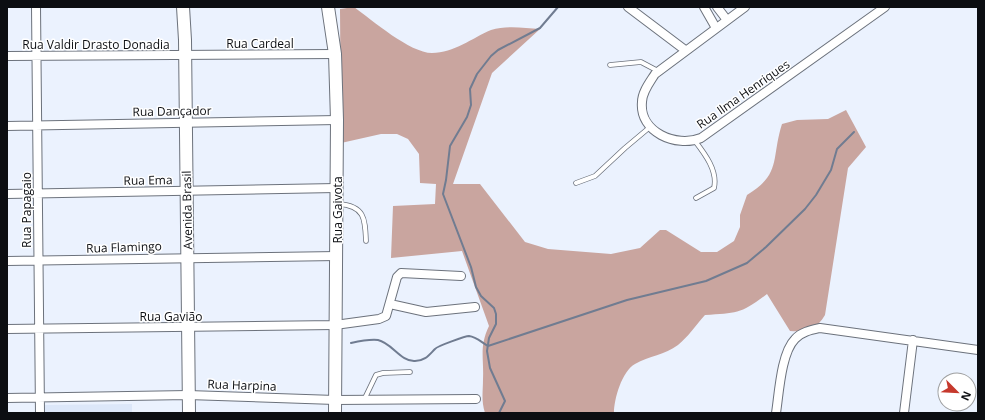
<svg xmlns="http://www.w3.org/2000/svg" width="985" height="420" font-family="'Open Sans',sans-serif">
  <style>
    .built { fill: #dce7f9 }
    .forest { fill: #c9a59f }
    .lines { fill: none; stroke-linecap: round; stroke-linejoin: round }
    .stream { stroke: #707c91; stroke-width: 2 }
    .lane-casing { stroke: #6c727c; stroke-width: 5.5 }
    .street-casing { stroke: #6c727c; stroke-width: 10 }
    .secondary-casing { stroke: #6c727c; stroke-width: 14 }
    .lane { stroke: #fff; stroke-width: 4 }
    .street { stroke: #fff; stroke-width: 8 }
    .secondary { stroke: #fff; stroke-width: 12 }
    .labels { text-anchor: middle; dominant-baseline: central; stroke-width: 3; stroke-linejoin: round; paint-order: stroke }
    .street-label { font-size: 12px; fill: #0c0e12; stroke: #fff }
  </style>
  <rect width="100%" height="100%" fill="#ebf2fe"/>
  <!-- built -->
  <path class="built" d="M132,404V413H44V405Z"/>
  <!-- forest -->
  <path class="forest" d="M354,7C372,20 410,53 432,53C454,53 472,38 491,30C507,25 524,28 540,29L492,73L453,184H480L525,242L548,249L611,254L640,248L660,230H666L701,252H717L734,241L740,227V215L747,195C782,174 771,158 782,124L797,120L828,119L846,110L866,147L848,168L825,315C816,330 807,332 790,331L767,294C741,314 737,313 705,315C696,325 688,337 678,345C665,355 649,356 635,364C622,371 614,399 614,413H485C481,401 483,391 483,379C484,358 479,347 489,326L462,251L391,258L393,206L435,204L436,184L420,183L419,154L408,139L397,134H381L341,143L340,9Z"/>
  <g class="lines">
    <!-- stream -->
    <path class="stream" d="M351,343C360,341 369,339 378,340C392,343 401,362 415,361C425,361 429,355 435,349C437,346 466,336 469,336C477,337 482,343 488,346
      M488,346L627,300L706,281L747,263L766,247L805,209L816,195L831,170L837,149L854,132
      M499,413L505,401L490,368L487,351L489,338L496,324V314L494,308L481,296L476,287L471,267L443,194L446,180L450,146L467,117L471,105L470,89L477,74L491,56L498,50L540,28L558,7"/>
    <!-- lane casing -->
    <g class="lane-casing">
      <path id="lane" d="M610,65L641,62L658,71
        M695,141C705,154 718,171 714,188L696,198
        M576,183L595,176L625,148L650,127
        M339,204C365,206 365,219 366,241
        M364,400L376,375L383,373L410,372"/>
    </g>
    <!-- street casing -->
    <g class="street-casing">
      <path id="street" d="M36,7L40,413
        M628,7L685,50
        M704,7L716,28
        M717,7L727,20
        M745,7L655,74C650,82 642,92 642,102C639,132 676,148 701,138L885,7
        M7,56L335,54
        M7,126L337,120
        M7,194L336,188
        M7,261L337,256
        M390,304L426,312L475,307
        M7,329L335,325L379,319L386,316L397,277L401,273L461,276
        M7,398L188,395L335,400L476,399
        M776,413C779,394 781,353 795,339C801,332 811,330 820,328L978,350
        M904,413L913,340"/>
    </g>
    <!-- secondary casing -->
    <g class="secondary-casing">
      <path id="secondary" d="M183,7L185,40L189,413
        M328,7L335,54L337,120L335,413"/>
    </g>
    <!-- lane -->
    <use href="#lane" class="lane"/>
    <!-- street -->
    <use href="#street" class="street"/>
    <!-- secondary -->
    <use href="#secondary" class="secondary"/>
  </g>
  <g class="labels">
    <!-- street labels -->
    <g class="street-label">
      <text x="260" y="43">Rua Cardeal</text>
      <text x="96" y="44">Rua Valdir Drasto Donadia</text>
      <text transform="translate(743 94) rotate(-35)">Rua Ilma Henriques</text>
      <text transform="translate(172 111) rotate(-1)">Rua Dançador</text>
      <text transform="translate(148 180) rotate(-1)">Rua Ema</text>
      <text transform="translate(26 210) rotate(-90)">Rua Papagaio</text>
      <text transform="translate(187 210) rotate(-91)">Avenida Brasil</text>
      <text transform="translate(337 210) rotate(-90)">Rua Gaivota</text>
      <text transform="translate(124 247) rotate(-2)">Rua Flamingo</text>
      <text x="171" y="316">Rua Gavião</text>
      <text transform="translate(242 385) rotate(2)">Rua Harpina</text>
    </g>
  </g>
  <!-- border -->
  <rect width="985" height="420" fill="none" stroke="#0c0e12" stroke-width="16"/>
  <!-- north arrow -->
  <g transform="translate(957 392) rotate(114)"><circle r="19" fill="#ffffff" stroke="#9e9fa0"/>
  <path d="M0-3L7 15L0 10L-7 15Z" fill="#c6392d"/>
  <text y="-6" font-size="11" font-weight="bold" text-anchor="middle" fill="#0c0e12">N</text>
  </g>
</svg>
